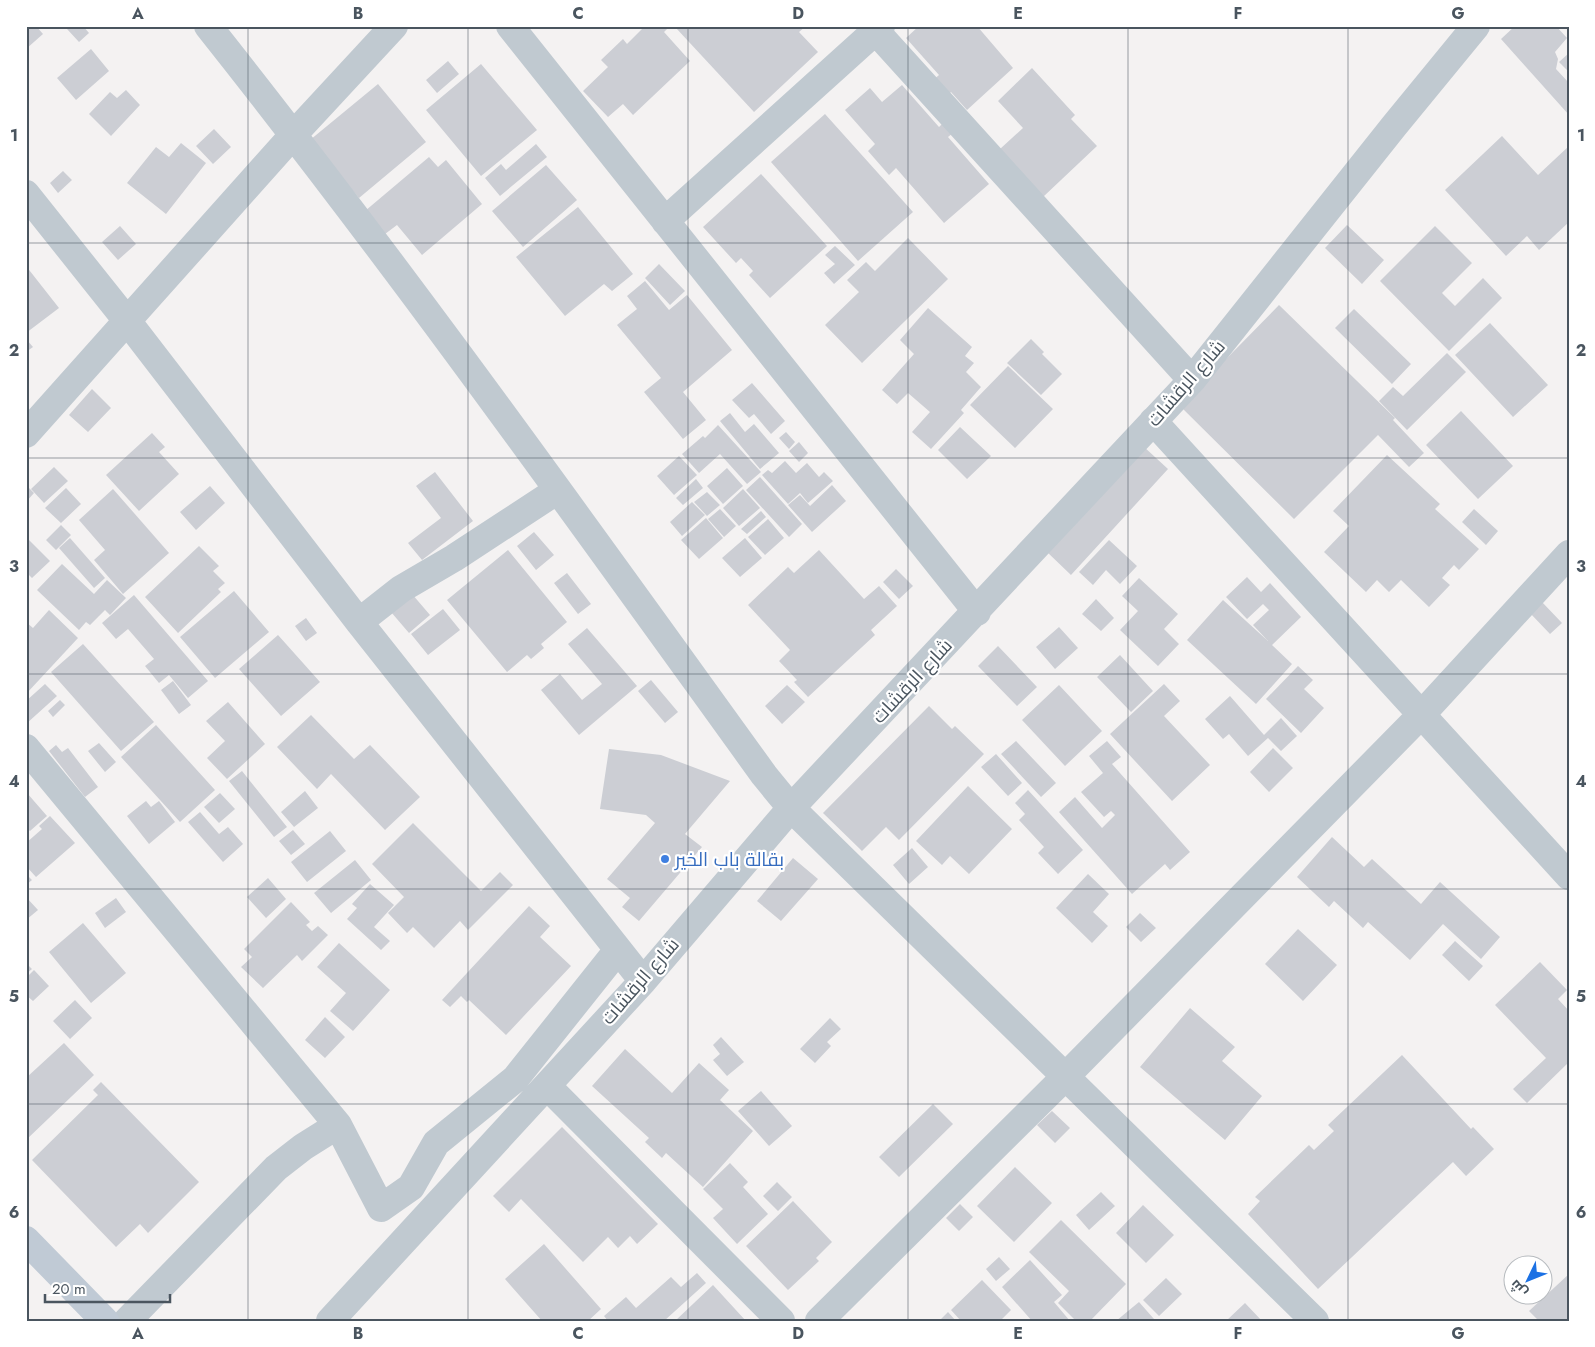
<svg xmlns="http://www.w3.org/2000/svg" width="1595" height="1347" font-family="Jost,Cairo,sans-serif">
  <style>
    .building { fill: #ccced4 }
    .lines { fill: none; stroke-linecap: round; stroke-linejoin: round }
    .street { stroke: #c0c9d0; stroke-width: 28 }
    .secondary { stroke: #c0cad5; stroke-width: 28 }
    .grid { fill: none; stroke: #4a555f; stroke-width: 1; stroke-opacity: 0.55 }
    .shop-dot { fill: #3f7fe0; stroke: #fff; stroke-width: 2 }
    .labels { text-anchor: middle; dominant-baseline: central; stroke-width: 4.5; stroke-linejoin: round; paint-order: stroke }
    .street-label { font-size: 19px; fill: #4a555f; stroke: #fff }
    .shop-label { font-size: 19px; fill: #366cbe; stroke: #fff; text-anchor: start }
    .neatline { fill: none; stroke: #4a555f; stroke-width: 2 }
    .grid-label { font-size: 16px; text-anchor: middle; font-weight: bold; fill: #4a555f }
  </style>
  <rect width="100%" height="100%" fill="#f4f2f2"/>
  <!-- building -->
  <path class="building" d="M26,26H36L43,34L26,49Z
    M70,26H83L89,33L79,42L67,29Z
    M645,26H670L664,32L690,61L633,115L623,104L608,117L583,91L608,67L601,60L623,39L627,44Z
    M678,26H806L799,32L818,52L754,112L676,28Z
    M919,26H977L1013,68L967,110L951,92L946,97L932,81L939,75L906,38Z
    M1515,26H1556L1567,38L1555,52L1558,59L1556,69L1569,83V115L1501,39Z
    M91,49L109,71L76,100L57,78Z
    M1569,53V72L1559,62Z
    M448,61L459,74L437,93L426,80Z
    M481,64L537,130L481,176L426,110Z
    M1032,68L1075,115L1071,119L1097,146L1043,197L1000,149L1023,128L998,101Z
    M378,84L426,142L359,198L310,140Z
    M902,85L939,127L944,122L953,133L948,137L989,184L944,223L896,168L889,175L868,151L875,144L845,110L870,88L882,102Z
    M126,90L140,105L111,136L89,114L110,92L117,98Z
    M825,114L913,212L858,261L771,162Z
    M214,129L231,147L213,164L196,146Z
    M1502,136L1538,175L1569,146V222L1539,250L1527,236L1506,256L1445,190Z
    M181,143L206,163L166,214L127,183L156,147L169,157Z
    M536,144L547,157L500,196L485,178L501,164L506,170Z
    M429,157L438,167L446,160L482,204L422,255L397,225L385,234L365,211Z
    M546,165L577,200L523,247L492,211Z
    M63,171L72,180L58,193L50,183Z
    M761,174L827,246L770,298L749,275L753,271L741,258L736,263L703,227Z
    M578,207L633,274L612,291L604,284L565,316L516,257Z
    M1347,225L1384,260L1362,284L1325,248Z
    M120,226L136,244L118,260L102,242Z
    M1435,226L1472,263L1442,293L1455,306L1483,278L1502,298L1449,351L1380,281Z
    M908,238L948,279L862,363L825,325L859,292L847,280L866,262L875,271Z
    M835,246L855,265L834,284L824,273L835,264L825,255Z
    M659,264L685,291L670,305L645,278Z
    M26,266L59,308L26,333Z
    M645,281L669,310L687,295L732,350L683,392L706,420L683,439L644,392L661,378L617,325L637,309L627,296Z
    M1279,305L1395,418L1393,420L1424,453L1409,467L1378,435L1294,519L1180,406Z
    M928,308L972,347L965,356L974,363L966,372L981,387L961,410L964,413L931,449L912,432L930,412L908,393L897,404L882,390L914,354L900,340Z
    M1354,309L1411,364L1392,384L1335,328Z
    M1490,323L1548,385L1513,417L1455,355Z
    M26,339L33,347L26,352Z
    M1031,339L1044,352L1042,354L1062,374L1041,395L1007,363Z
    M1447,353L1466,372L1407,430L1379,401L1393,387L1403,396Z
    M1008,366L1053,409L1015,448L970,405Z
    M752,383L785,421L771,434L754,414L749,418L732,400Z
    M92,389L111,408L88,432L69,415Z
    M1461,411L1513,466L1478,499L1426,445Z
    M730,413L745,432L754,424L779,453L760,469L720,421Z
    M718,425L761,472L747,484L720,454L699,473L682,454L703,436L705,438Z
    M960,427L991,456L967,479L938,450Z
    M786,432L795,442L789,449L779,438Z
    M152,433L165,447L159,452L179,474L139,511L106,475Z
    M799,442L808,453L799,462L789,451Z
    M1143,446L1168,469L1071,575L1046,551Z
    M1387,455L1440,504L1435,509L1479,549L1459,570L1454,565L1442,578L1450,585L1429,607L1401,580L1389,592L1377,580L1366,592L1324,552L1349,526L1333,511Z
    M679,456L697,475L674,495L657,476Z
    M785,461L796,473L807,463L819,477L824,472L833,481L808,503L800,493L788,504L762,475L768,470L772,473Z
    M54,467L68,481L44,503L31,489Z
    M727,468L743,486L723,504L707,486Z
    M435,472L473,521L422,560L408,543L441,518L416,486Z
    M760,477L802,524L789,537L746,490Z
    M696,479L703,488L683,505L676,498Z
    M26,485L34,493L26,502Z
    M832,485L846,501L812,532L788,505L800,495L811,507L810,506Z
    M210,486L225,503L196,530L180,512Z
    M66,488L81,504L61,523L45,508Z
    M113,489L169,553L123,594L94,560L105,550L79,520Z
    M743,489L760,508L739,526L723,508Z
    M707,492L720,505L707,516L694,502Z
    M692,502L705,515L682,536L670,522Z
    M720,509L736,526L724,537L708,519Z
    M1474,509L1498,531L1486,545L1462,522Z
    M761,511L766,517L747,534L741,529Z
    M706,518L723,538L699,559L681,540Z
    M768,519L784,538L765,555L748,537Z
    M61,525L71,535L56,550L46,540Z
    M534,532L554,555L536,570L517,546Z
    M70,538L105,578L94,588L59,548Z
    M745,538L762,558L740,577L722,558Z
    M29,540L50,561L32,578L26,572V542Z
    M1109,540L1137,566L1120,584L1106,570L1093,585L1079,572Z
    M199,546L219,566L213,571L225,583L218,589L221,592L178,633L145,597Z
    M508,550L567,622L541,644L544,648L531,659L527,655L507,672L447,600Z
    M819,550L864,599L879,586L897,606L871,630L875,635L808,697L794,682L797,680L779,661L790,650L748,605L788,567L794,573Z
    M62,564L94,594L107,580L126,598L110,615L105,610L90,625L86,622L79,630L37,590Z
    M896,569L913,586L899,599L883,582Z
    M567,573L591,604L578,614L554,583Z
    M1247,577L1261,592L1270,583L1301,617L1272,645L1292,664L1256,704L1187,640L1223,600L1268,641L1253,625L1269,610L1263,604L1247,619L1226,597Z
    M1139,578L1178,614L1164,629L1179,644L1158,666L1120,630L1138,611L1122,596Z
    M234,591L269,632L215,678L180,637Z
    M412,594L430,615L409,633L391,612Z
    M134,595L208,681L188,698L169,675L159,683L145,666L154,659L128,629L116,639L102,623Z
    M1096,599L1114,618L1101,631L1082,614Z
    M1542,602L1562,623L1550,634L1530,613Z
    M443,609L460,630L428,655L411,634Z
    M49,610L78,638L26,694V622L33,628Z
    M306,618L317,633L306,641L295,626Z
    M1059,627L1078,648L1055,669L1036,647Z
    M587,628L637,686L579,735L541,690L560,674L582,700L602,684L568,644Z
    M278,635L320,682L281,716L239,669Z
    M83,644L154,722L121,751L51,672Z
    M998,646L1037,687L1017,706L978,666Z
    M1120,655L1153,691L1131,712L1097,677Z
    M1298,666L1313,680L1304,689L1324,708L1301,733L1266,699Z
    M651,680L678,712L665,723L638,691Z
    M173,681L191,705L179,714L161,690Z
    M45,684L57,696L26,724V701Z
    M1164,684L1180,701L1164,716L1210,765L1172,801L1110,734Z
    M787,685L805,702L782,724L765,706Z
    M1059,685L1102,731L1065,766L1022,720Z
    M1230,696L1264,735L1281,718L1297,736L1281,751L1268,738L1248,756L1229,734L1223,739L1205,719Z
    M60,700L65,705L53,717L48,711Z
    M228,702L265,744L227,779L207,758L225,741L206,721Z
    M929,706L952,729L955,726L984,754L899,840L886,827L862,851L823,813Z
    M311,715L354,759L370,745L420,797L385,830L331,774L317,789L277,747Z
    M156,725L215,790L180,822L121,757Z
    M1016,741L1056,783L1041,797L1001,754Z
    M1107,741L1121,757L1112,764L1190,852L1170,870L1165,864L1132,894L1059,812L1075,797L1102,828L1115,815L1111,811L1104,817L1081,792L1103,773L1089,756Z
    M99,743L116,762L105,772L88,751Z
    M56,745L62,752L68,748L98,787L85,797L49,751Z
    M1273,748L1293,768L1269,792L1250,772Z
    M609,749L661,755L730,781L685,834L702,847L639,921L622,907L630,898L607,879L655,823L646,815L600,809Z
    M996,754L1022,783L1008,796L981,767Z
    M242,771L287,827L274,837L229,781Z
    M968,786L1012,829L969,874L950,856L942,865L916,841Z
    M1028,790L1083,850L1058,874L1038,853L1044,847L1019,820L1025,814L1015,803Z
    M305,791L318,808L294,827L281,812Z
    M27,793L47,816L30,831L26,828Z
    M220,793L235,809L219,823L204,807Z
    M146,801L151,807L159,801L175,822L149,844L127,816Z
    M200,812L219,834L228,827L243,844L223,862L188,822Z
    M50,816L75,843L36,877L26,866V843L42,829L39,826Z
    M413,823L481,891L500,872L513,885L468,930L460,921L434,948L413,927L407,933L388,913L404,897L372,864Z
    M293,830L305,844L291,855L279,841Z
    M330,831L346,851L307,882L291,862Z
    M1332,837L1364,867L1372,859L1421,904L1440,882L1500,937L1481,959L1443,924L1410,960L1368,922L1363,928L1334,901L1329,907L1297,877Z
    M912,848L928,867L909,884L893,865Z
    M793,858L818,879L781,921L757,901Z
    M355,860L371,880L331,913L314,893Z
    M26,874L32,880L26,885Z
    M1088,874L1109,894L1093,912L1108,926L1092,943L1056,908Z
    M268,878L286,899L266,918L247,897Z
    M370,884L394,905L374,927L390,941L381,950L347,919L357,908L352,904Z
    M26,897L38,910L26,920Z
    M116,898L126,912L105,928L95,913Z
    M291,902L310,922L306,925L312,931L318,926L328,935L302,961L297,955L263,988L241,967L252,957L244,949Z
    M529,906L550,926L540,937L571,966L506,1035L469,1000L467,1002L461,996L450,1007L442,1000Z
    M1140,913L1156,928L1141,942L1126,927Z
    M83,923L126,973L91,1003L49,952Z
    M1298,929L1337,965L1303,1001L1265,964Z
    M1455,941L1483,966L1469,981L1442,955Z
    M339,943L390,990L353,1031L330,1011L346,993L317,967Z
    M1540,962L1567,990L1558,999L1569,1011V1062L1527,1103L1513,1089L1546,1058L1495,1005Z
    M26,963L32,969L26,974Z
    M34,970L49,986L33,1001L26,995V978Z
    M75,1000L92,1018L70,1039L53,1021Z
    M1190,1008L1235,1047L1222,1061L1262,1096L1225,1140L1140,1067Z
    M325,1017L345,1037L325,1058L305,1040Z
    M830,1018L841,1029L827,1042L831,1046L815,1063L800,1049Z
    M721,1037L744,1062L727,1076L713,1060L720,1054L713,1045Z
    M64,1043L94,1075L26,1140V1078Z
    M625,1049L672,1093L699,1063L729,1090L720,1100L753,1131L703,1187L666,1153L662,1158L645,1142L649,1138L592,1086Z
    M1402,1055L1471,1129L1473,1127L1494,1149L1466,1176L1453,1162L1318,1289L1248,1214L1260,1201L1255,1197L1309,1145L1314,1150L1334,1131L1328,1125Z
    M101,1082L199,1182L148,1233L140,1224L116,1247L32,1160L98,1095L93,1090Z
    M761,1091L792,1126L769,1146L738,1111Z
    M933,1104L953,1124L899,1177L879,1157Z
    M1052,1111L1070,1128L1055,1143L1037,1125Z
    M562,1127L658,1224L637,1244L630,1236L618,1248L608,1237L583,1262L521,1199L509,1212L493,1196Z
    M730,1163L748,1182L743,1187L768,1214L737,1244L713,1218L723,1209L703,1189Z
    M1015,1167L1052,1203L1014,1242L977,1206Z
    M777,1182L792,1197L778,1211L763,1196Z
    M1101,1192L1115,1206L1089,1230L1076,1215Z
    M793,1201L832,1242L816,1258L819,1261L788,1290L746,1246Z
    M960,1204L973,1217L959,1231L946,1218Z
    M1143,1205L1174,1235L1146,1263L1116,1233Z
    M1061,1220L1126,1284L1090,1321H1076L1058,1303L1069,1291L1029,1252Z
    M544,1244L601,1309L588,1321H542L505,1279Z
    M999,1257L1010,1269L996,1281L986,1269Z
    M1030,1260L1062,1295L1054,1302L1070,1321H1032L1002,1287Z
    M697,1273L706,1283L664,1321H608L604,1316L626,1297L636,1308L671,1277L681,1287Z
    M1569,1274V1321H1539L1529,1311Z
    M1166,1278L1182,1294L1159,1316L1143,1300Z
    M982,1280L1011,1310L1000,1321H961L951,1310Z
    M713,1285L746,1321H675Z
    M1139,1302L1154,1319L1152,1321H1116Z
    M1245,1303L1262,1321H1226Z
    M948,1312L956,1321H939Z"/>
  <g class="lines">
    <!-- street -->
    <path class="street" d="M208,26C401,269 582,523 764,775L791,808L1315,1321
      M510,26L977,612
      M871,26L1192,380
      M26,194L128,322L359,622L643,981
      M665,221L881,26
      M1153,421L1569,876
      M26,434L294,134L394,26
      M359,622L401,589L454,558L558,490
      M26,748L338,1125
      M547,1086L781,1321
      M127,1321L276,1168L303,1147L338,1125L381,1208L411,1187L436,1143L515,1079L617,951
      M330,1321L643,981L791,808L1192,380L1394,126L1476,26
      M819,1321L1065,1077L1422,714L1569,554"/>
    <!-- secondary -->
    <path class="secondary" d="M26,1240L105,1321"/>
  </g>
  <!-- grid -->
  <path class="grid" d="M248,26V1321M468,26V1321M688,26V1321M908,26V1321M1128,26V1321M1348,26V1321M26,243H1569M26,458H1569M26,674H1569M26,889H1569M26,1104H1569"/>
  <!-- markers -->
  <circle class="shop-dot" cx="665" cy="859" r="5"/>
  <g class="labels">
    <!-- street labels -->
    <g class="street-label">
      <text transform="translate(1186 383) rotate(-49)">شارع الرقشات</text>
      <text transform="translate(912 681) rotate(-47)">شارع الرقشات</text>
      <text transform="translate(640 981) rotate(-49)">شارع الرقشات</text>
    </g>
    <!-- shop labels -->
    <g class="shop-label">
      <text x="675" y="859">بقالة باب الخير</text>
    </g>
  </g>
  <!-- border -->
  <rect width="1595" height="1347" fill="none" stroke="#ffffff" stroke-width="55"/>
  <!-- north arrow -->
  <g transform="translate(1528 1280) rotate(227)"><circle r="24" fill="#ffffff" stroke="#b7bbbf"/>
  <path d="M0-4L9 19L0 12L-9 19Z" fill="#1c71e4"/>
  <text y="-8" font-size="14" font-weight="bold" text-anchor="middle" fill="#4a555f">ش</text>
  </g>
  <!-- scale -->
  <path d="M45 1294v8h125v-8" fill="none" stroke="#4a555f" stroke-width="2.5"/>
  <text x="52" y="1294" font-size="15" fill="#4a555f" stroke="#ffffff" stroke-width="4" paint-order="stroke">20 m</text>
  <rect x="28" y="28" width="1540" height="1292" class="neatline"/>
  <g class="grid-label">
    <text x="138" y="19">A</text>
    <text x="358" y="19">B</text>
    <text x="578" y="19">C</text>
    <text x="798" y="19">D</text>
    <text x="1018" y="19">E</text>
    <text x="1238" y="19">F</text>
    <text x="1458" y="19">G</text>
    <text x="14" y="141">1</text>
    <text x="1581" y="141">1</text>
    <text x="14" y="356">2</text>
    <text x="1581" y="356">2</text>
    <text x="14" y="572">3</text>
    <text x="1581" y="572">3</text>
    <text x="14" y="787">4</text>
    <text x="1581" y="787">4</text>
    <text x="14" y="1002">5</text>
    <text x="1581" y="1002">5</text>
    <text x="14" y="1218">6</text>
    <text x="1581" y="1218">6</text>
    <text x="138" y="1339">A</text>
    <text x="358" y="1339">B</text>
    <text x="578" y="1339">C</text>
    <text x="798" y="1339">D</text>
    <text x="1018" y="1339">E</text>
    <text x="1238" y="1339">F</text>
    <text x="1458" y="1339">G</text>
  </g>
</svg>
